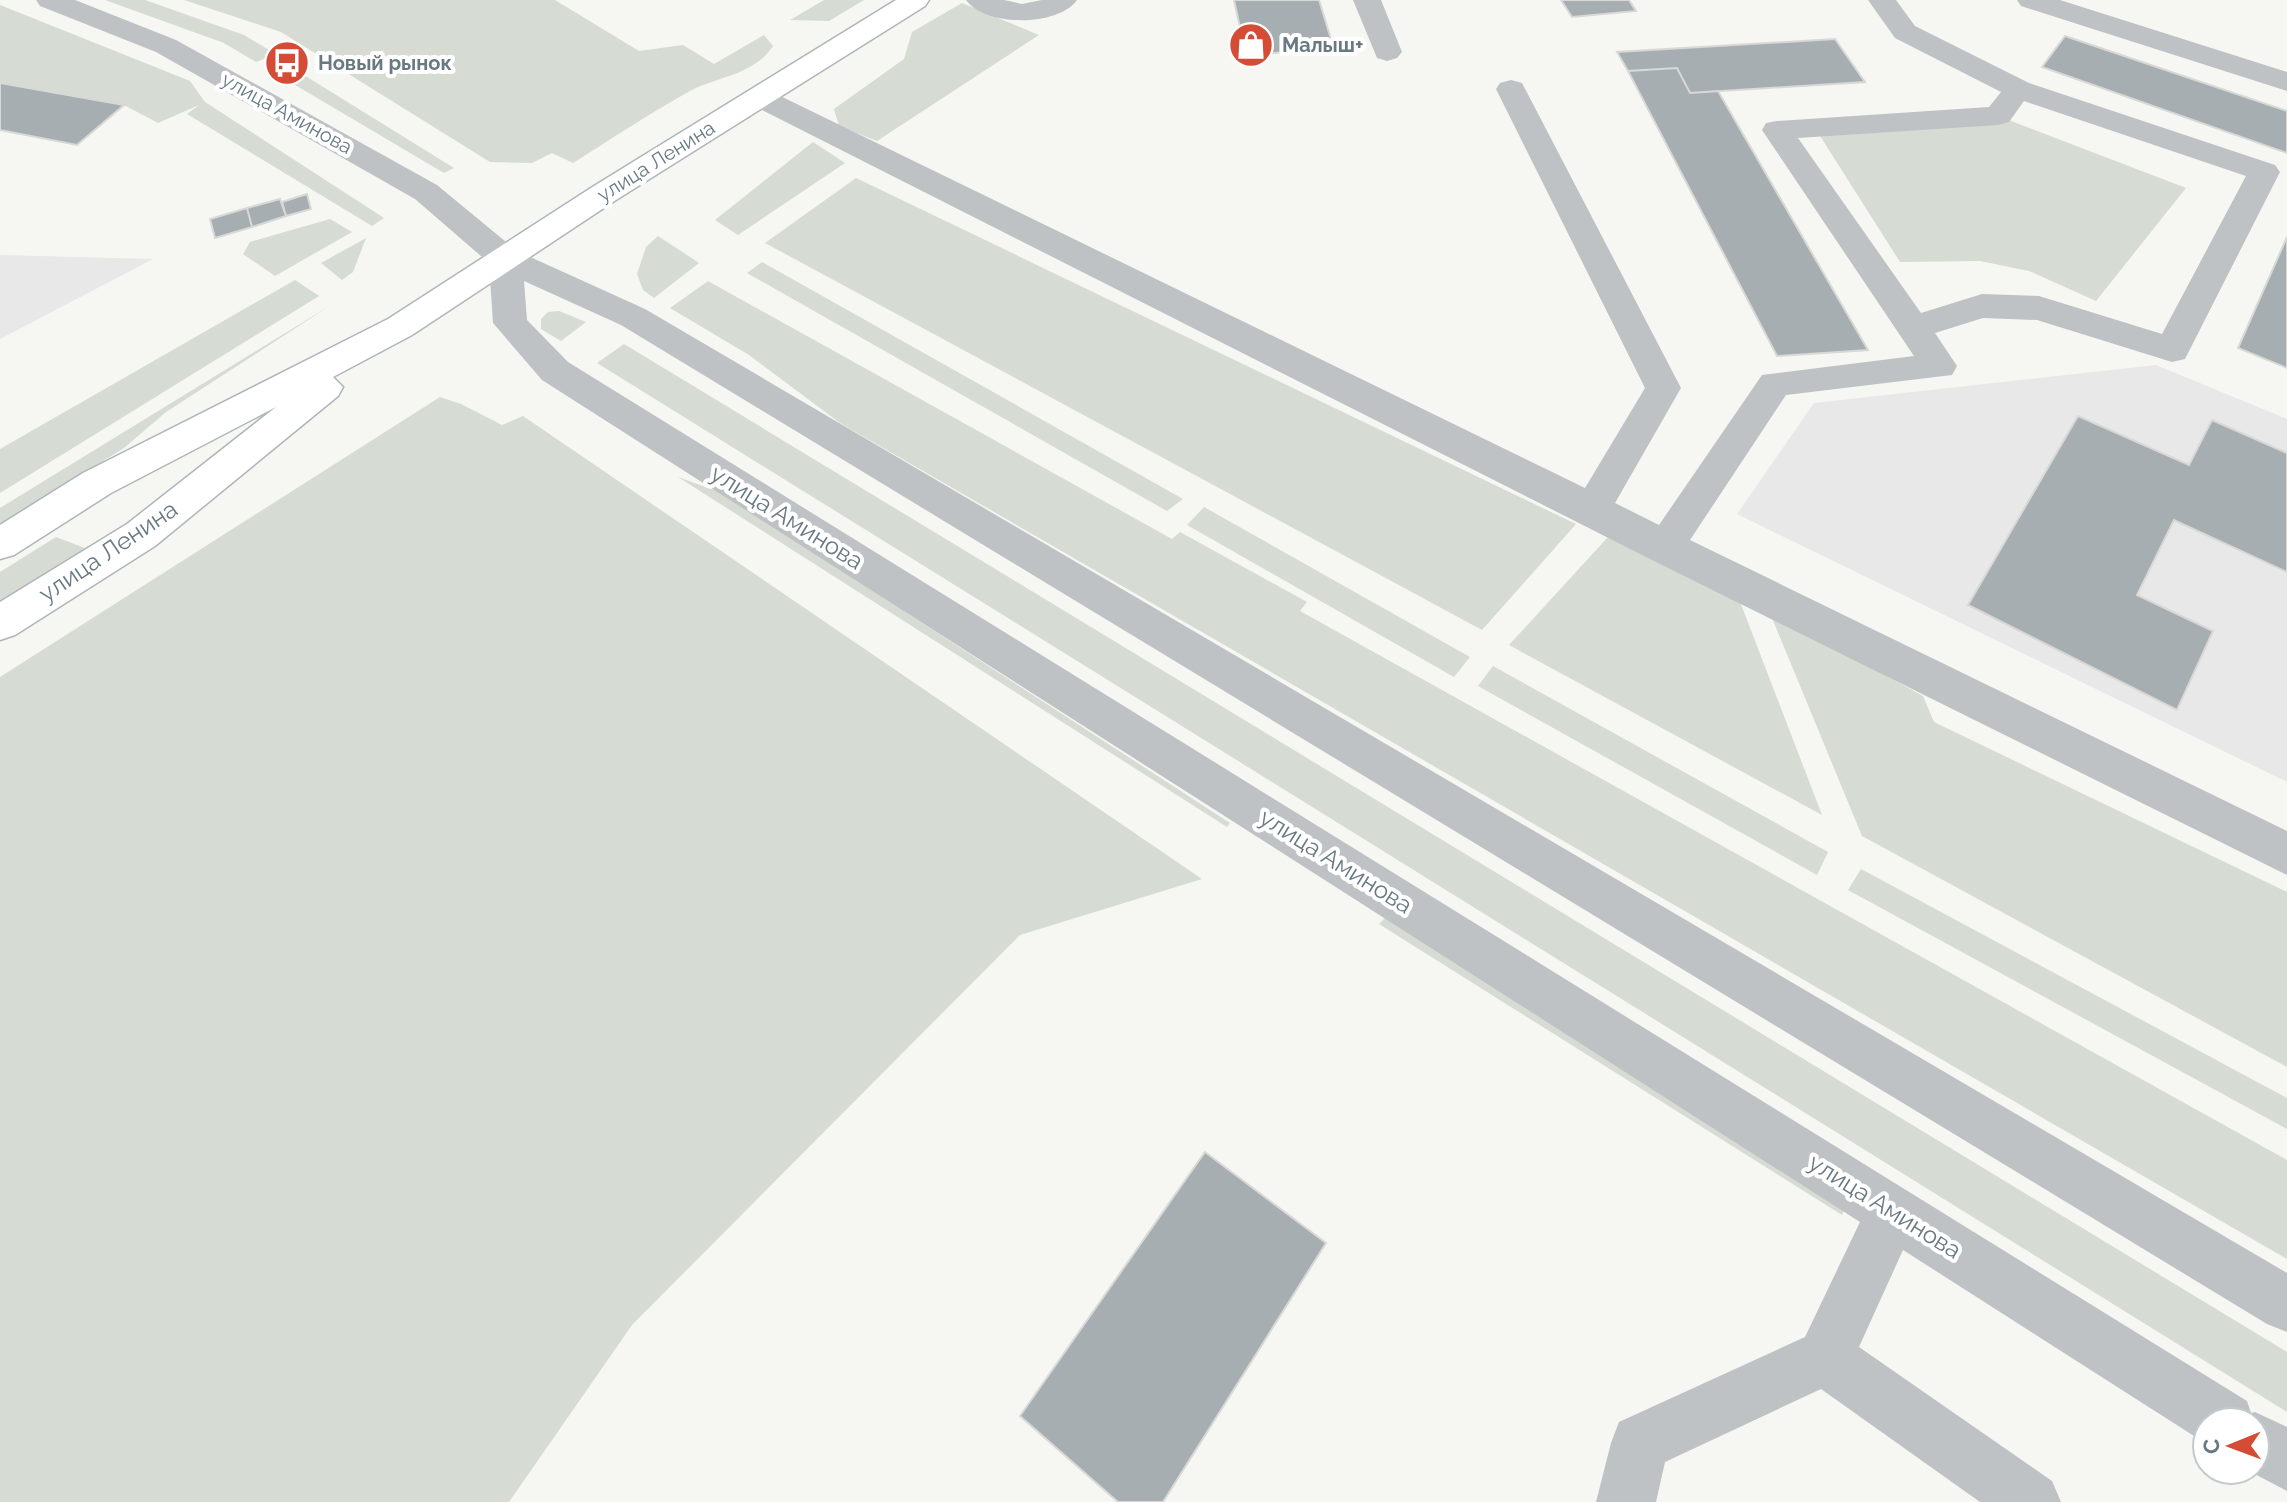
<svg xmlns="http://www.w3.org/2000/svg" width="2287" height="1502" font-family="Raleway,sans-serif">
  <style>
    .built { fill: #e7e8e7 }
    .green { fill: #d6dbd3 }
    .building { fill: #a6aeb2; stroke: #d8d8d6; stroke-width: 2 }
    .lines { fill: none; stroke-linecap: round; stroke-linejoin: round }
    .major-casing { stroke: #afb5b8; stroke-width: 3 }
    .minor { fill: #bec2c5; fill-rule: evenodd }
    .major { fill: #fff; fill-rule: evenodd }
    .labels { text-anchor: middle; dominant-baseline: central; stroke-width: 8; stroke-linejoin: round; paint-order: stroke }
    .far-poi-label { font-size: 20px; font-weight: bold; fill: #687982; stroke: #fff; text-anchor: start }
    .far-street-label { font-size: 20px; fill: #687982; stroke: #fff }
    .street-label { font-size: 24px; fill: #687982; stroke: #fff }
  </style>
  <rect width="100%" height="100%" fill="#f6f6f3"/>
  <!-- built -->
  <path class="built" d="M0,255L153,259L0,339Z
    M2156,365L2287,419V782L1737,514L1814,403Z"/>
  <!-- green -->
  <path class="green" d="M105,0H145L244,35L276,54L256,62L224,43Z
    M184,0H555L639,51L683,45L714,64L764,35L773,46C753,76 717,76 688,92C649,114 611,139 573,163L552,153L532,163L490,162L281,32Z
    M824,0H864L829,21L790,20Z
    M962,3L1039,35L877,141L839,126L834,109L904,59L912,32Z
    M0,5L190,81L205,102L384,218L372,226L187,114L199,105L158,123L124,105L0,83Z
    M299,72L454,168L444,173L285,79Z
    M1998,116L2186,188L2096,301L2029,271L1980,261L1900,262L1815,128Z
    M813,142L845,163L738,235L715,220Z
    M856,178L1576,524L1482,630L765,243Z
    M330,219L352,232L275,276L243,254L250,242Z
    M658,236L699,263L654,298L643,290L637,274L646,247Z
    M366,238L353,272L342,280L321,263Z
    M762,262L1183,499L1167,511L747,273Z
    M295,280L319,296L0,493V449Z
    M708,281L1172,539L1180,532L1307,602L1300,611L2287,1160V1259L840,423L749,355L670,308Z
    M331,305L166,412L124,448L0,525V508Z
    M559,311L586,322L561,341L541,329V319L548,312Z
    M624,344L2287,1352V1412L597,363Z
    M440,397L461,404L502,425L523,416L1202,879L1020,935L632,1325L509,1502H0V677Z
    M678,477L722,493L1230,823L1227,827Z
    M1204,507L1470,657L1454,677L1187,525Z
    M56,537L87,549L0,604V572Z
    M1608,537L1739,599L1822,815L1509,645Z
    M1770,613L1923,696L1934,722L2287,892V1067L1862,836Z
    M1493,666L1828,852L1817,875L1478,686Z
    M1861,869L2287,1098V1129L1848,890Z
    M1385,918L1847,1203L1842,1215L1379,924Z"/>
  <!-- building -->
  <path class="building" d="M1234,0H1319L1334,49L1246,55Z
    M1561,0H1629L1636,11L1572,17Z
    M2065,36L2287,111V153L2042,67Z
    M1835,39L1865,82L1690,93L1677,68L1628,71L1617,52Z
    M1677,68L1690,93L1718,91L1868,350L1777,356L1628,71Z
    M0,83L124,105L77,145L0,130Z
    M307,194L311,209L286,216L282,202Z
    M280,199L286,216L252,227L247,208Z
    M247,208L252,227L215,238L210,219Z
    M2287,237V368L2238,348Z
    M2078,416L2189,465L2212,420L2287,453V572L2174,520L2137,595L2213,631L2177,710L1968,605Z
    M1205,1152L1326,1243L1163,1502H1118L1020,1416Z"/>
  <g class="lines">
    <!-- major casing -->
    <g class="major-casing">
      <path id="major" d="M896,0H929L925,6L616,200L412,335L333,377L343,387L338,396L155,546L15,635L0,640V602L127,524L276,407L111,493L14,555L0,559V525L83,473L388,319L594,186Z"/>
    </g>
    <!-- minor -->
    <path class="minor" d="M36,0H75L176,40L437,185L517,251L645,309L2287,1273V1332L2267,1324L621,325L524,281L527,320L568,362L2247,1401L2251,1413L2255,1412L2287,1427V1491L2247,1470H2255V1422H2207L2205,1443L1903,1250L1859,1347L2052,1481L2061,1502H1980L1821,1389L1665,1462L1656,1502H1596L1611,1443L1619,1422L1805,1337L1860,1222L542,380L493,323L489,263L415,199L156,52L40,6Z
      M966,0H1004L1022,4L1042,0H1077C1058,27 985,27 966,0Z
      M1353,0H1381L1402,52L1397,58L1387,61L1377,58Z
      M1868,0H1896L1915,26L2029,83L2275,165L2280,172L2185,359L2172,362L2037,320L1983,318L1935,333L1957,366L1952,375L1786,395L1690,540L2287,831V875L1650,559L748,103L744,97L748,91L759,88L770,91L1585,488L1645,388L1496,89L1500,83L1511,80L1522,83L1681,388L1615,503L1659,525L1762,375L1914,356L1762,130L1766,123L1777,121L1989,107L2001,92L1895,38ZM2024,101L2246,176L2162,334L2039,296L1982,294L1921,313L1798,138L1998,125L2009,122Z
      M2017,0H2060L2287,72V91L2021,6Z"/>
    <!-- major -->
    <use href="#major" class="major"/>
  </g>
  <!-- icons -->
  <defs>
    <g id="shop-disc" transform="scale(2.3)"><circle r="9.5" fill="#d44c36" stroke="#fff"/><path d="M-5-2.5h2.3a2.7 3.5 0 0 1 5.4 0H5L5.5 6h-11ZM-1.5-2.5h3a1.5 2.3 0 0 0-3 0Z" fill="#fff"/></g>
    <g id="bus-disc" transform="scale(2.3)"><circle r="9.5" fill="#d44c36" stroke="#fff"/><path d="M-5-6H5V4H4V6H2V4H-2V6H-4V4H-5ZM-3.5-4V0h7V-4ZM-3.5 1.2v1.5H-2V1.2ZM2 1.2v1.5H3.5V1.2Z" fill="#fff"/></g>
  </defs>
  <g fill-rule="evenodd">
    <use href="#shop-disc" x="1251" y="45"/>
    <use href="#bus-disc" x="287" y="63"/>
  </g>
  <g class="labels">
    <!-- far-poi labels -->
    <g class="far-poi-label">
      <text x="1282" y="45">Малыш+</text>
      <text x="318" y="63">Новый рынок</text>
    </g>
    <!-- far-street labels -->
    <g class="far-street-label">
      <text transform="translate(287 113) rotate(29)">улица Аминова</text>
      <text transform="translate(656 161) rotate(-32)">улица Ленина</text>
    </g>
    <!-- street labels -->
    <g class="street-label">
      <text transform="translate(787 517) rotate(32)">улица Аминова</text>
      <text transform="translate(108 551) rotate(-34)">улица Ленина</text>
      <text transform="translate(1336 861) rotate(32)">улица Аминова</text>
      <text transform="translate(1885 1206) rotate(32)">улица Аминова</text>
    </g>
  </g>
  <!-- north arrow -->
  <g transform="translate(2231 1446) rotate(269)"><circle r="38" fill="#ffffff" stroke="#c3c9cd" stroke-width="2"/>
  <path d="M0-6L14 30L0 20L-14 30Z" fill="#d44c36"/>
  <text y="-12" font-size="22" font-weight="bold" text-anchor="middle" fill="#687982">С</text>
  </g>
</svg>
